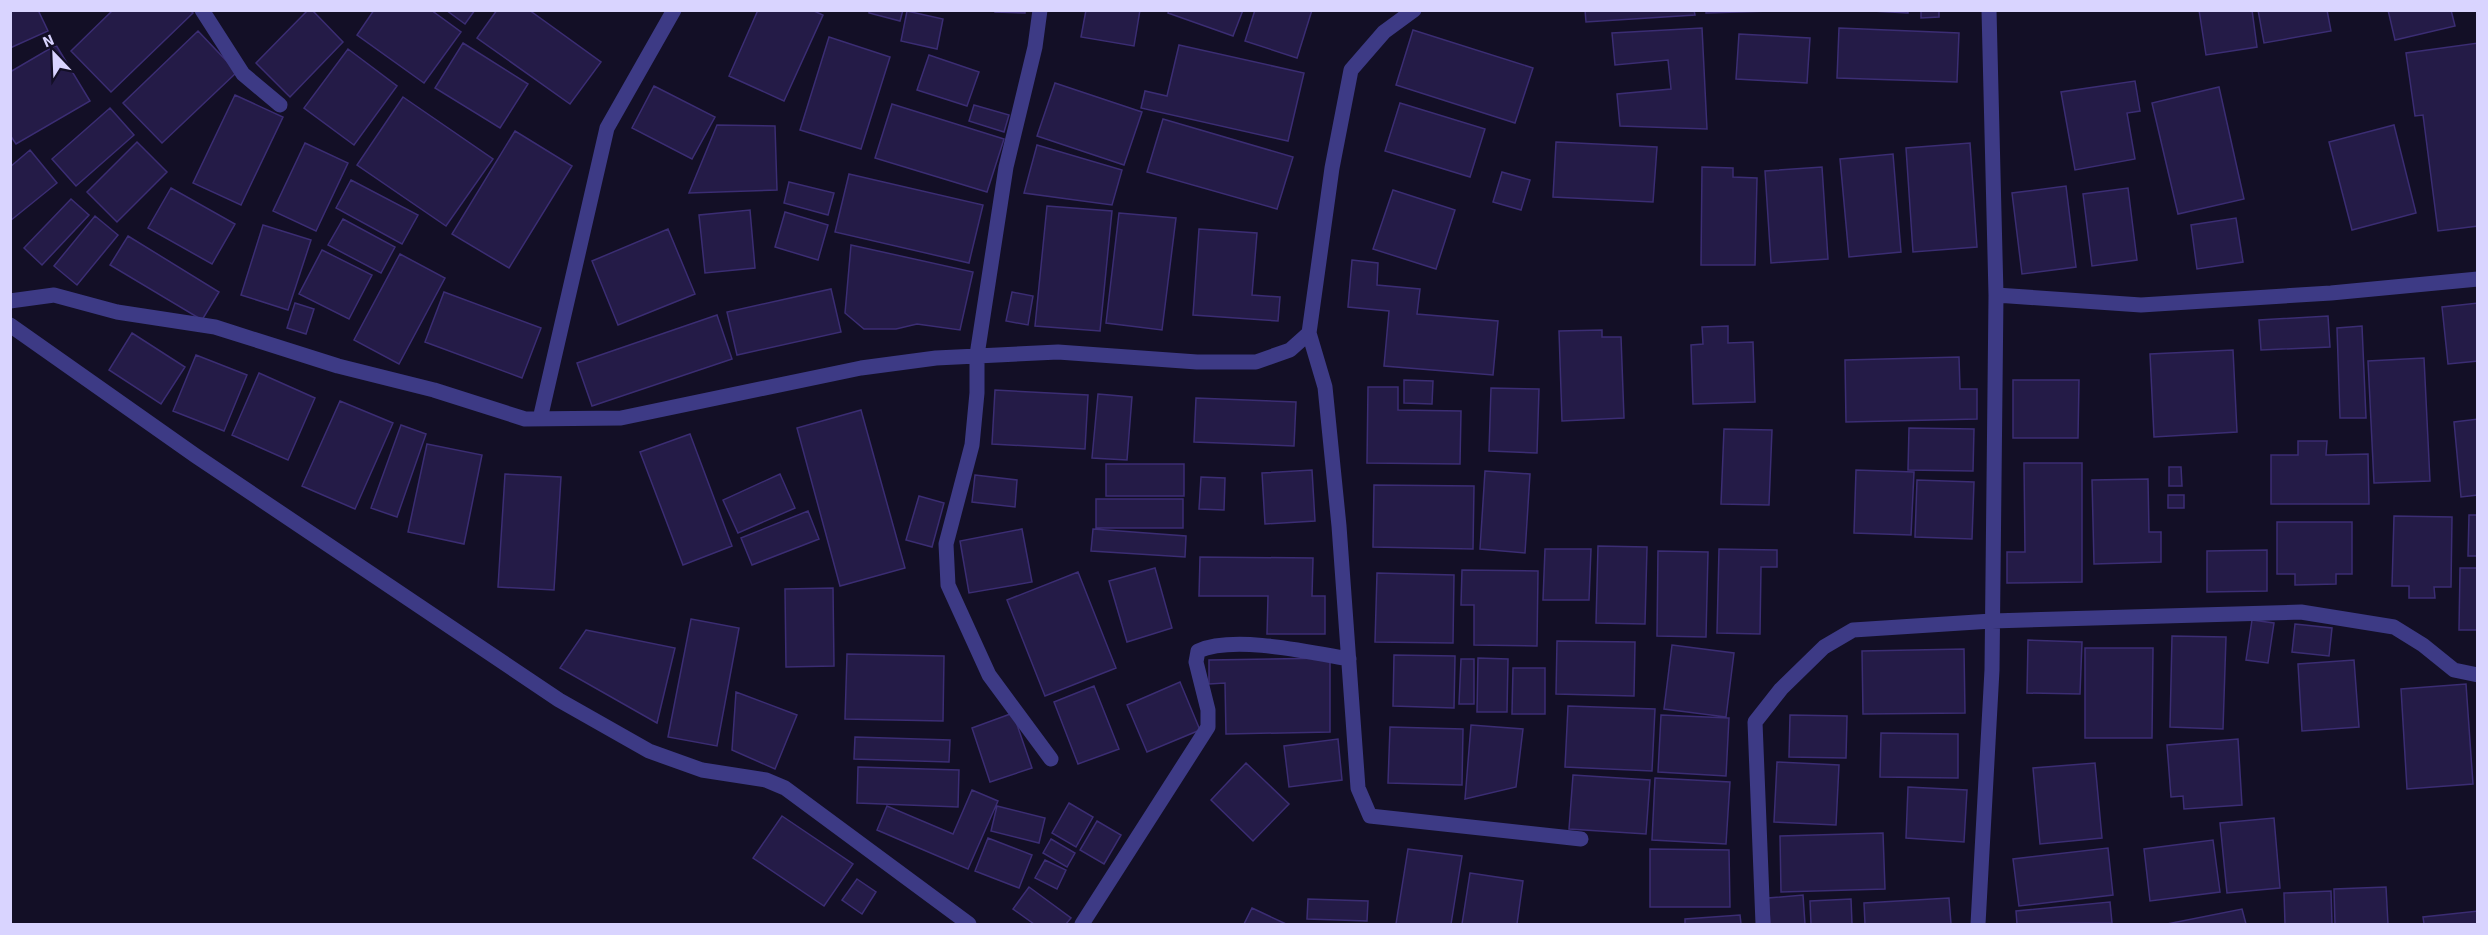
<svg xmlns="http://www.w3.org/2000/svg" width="2488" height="935" font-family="'Source Sans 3',sans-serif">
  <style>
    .building { fill: #241b47; stroke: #3b2d73; stroke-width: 1.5 }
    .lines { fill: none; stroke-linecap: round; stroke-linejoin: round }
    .minor { stroke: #3d3a85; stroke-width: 15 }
  </style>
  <rect width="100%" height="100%" fill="#130f26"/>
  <!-- building -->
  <path class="building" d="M10,10H38L48,31L10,48Z
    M113,10H190L193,13L111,92L71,51Z
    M308,10H312L343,42L290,97L256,63Z
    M374,10H431L461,32L424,83L357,35Z
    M446,10H475L465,24Z
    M497,10H529L601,62L570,104L477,38Z
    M758,10H812L823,15L784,101L729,76Z
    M869,10H903L900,21L869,13Z
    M995,10H1025V13L995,12Z
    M1086,10H1140L1134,46L1081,37Z
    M1169,10H1243L1233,36L1168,13Z
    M1255,10H1312L1297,58L1245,41Z
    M1585,10H1694L1695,15L1586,22Z
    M1706,10H1810L1706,13Z
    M1853,10H1908V13Z
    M1921,10H1939V17L1921,18Z
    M2199,10H2252L2257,47L2206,55Z
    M2258,10H2327L2331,31L2264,43Z
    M2388,10H2451L2455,26L2395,40Z
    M907,11L943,19L937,49L901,41Z
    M1702,28L1707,129L1620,126L1617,94L1671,89L1668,60L1615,65L1612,33Z
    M1839,28L1959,33L1957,82L1837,78Z
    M1413,30L1533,68L1515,123L1396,85Z
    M198,31L237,72L162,143L123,103Z
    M1739,34L1810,38L1807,83L1736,79Z
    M829,37L890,57L861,149L800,130Z
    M463,43L528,84L500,128L435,88Z
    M2478,43V226L2438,231L2423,115L2415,116L2406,53Z
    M56,45L90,101L16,144L10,135V72Z
    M1179,45L1304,73L1288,141L1141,108L1145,91L1167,96Z
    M348,49L397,86L354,145L304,108Z
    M929,55L979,72L967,106L917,90Z
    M2135,81L2140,111L2127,113L2135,159L2075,170L2061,92Z
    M1055,83L1142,112L1124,165L1037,136Z
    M654,86L715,117L692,159L632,128Z
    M2219,87L2244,199L2178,214L2152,103Z
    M235,95L283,117L241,205L193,183Z
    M403,97L493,159L446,226L357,165Z
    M1400,103L1485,129L1470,177L1385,151Z
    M892,104L1004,139L987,192L875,158Z
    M974,105L1009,115L1004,132L969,121Z
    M110,108L134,135L76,186L52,159Z
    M1163,119L1293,157L1277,209L1147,172Z
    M717,125L775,126L777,190L689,193Z
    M2394,125L2416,213L2352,230L2329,142Z
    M515,131L572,166L509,268L452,234Z
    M137,142L167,172L117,222L87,192Z
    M1556,142L1657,147L1653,202L1553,197Z
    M305,143L348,163L316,231L273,211Z
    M1970,143L1977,247L1913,252L1906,148Z
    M1037,145L1122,170L1112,205L1024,193Z
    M30,150L57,183L10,221V167Z
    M1893,154L1901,252L1849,257L1840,159Z
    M1702,167L1733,168V177L1757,178L1755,265H1701Z
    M1822,167L1828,259L1771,263L1765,171Z
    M1502,172L1530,180L1521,210L1493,202Z
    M849,174L983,205L969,263L835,232Z
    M351,180L418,215L402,244L336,208Z
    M789,182L834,193L828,215L784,203Z
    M2066,186L2076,267L2022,274L2012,193Z
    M171,188L235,224L212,264L148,228Z
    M2128,188L2137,260L2092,266L2083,194Z
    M1393,190L1455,210L1436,269L1373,249Z
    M71,199L89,215L42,265L24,248Z
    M1047,206L1112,211L1100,331L1035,326Z
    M750,210L755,268L705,273L699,215Z
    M785,212L828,225L818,260L775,247Z
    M1119,213L1176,218L1162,330L1106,323Z
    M95,216L118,235L77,285L54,266Z
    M2236,218L2243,262L2197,269L2191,225Z
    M343,219L395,247L381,273L328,245Z
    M263,225L311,240L288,310L241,295Z
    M668,229L695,294L618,325L592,261Z
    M1199,229L1257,233L1252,295L1280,297L1278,321L1193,315Z
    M128,236L219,292L202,320L110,265Z
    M851,245L973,272L960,330L917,324L896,329H864L845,313Z
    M322,250L372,275L349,319L299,294Z
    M400,254L445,278L399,364L354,340Z
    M1352,260L1378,263L1377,285L1420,289L1417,314L1498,321L1493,375L1384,366L1389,311L1348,307Z
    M831,289L841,332L737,355L727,312Z
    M444,292L541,328L522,378L425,342Z
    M1012,292L1033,296L1028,325L1006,321Z
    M295,303L314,309L306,334L287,328Z
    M2478,303V361L2448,364L2442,307Z
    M717,315L732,359L592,406L577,363Z
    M2328,316L2330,347L2261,350L2259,320Z
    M1728,326V343L1753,342L1755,402L1693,404L1691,345L1703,344L1702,327Z
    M2362,326L2366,418H2340L2337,328Z
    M1602,330V337H1621L1624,418L1562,421L1559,331Z
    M132,333L185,367L161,404L109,370Z
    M2233,350L2237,432L2154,437L2150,354Z
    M196,355L247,375L224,431L173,411Z
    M1959,357L1960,389H1977V419L1846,422L1845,360Z
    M2424,358L2430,481L2374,483L2368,361Z
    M259,373L315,398L288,460L232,435Z
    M1404,380L1433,381L1432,404L1404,403Z
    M2013,380H2079L2078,438H2013Z
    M1368,387H1398V410L1461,411L1460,464L1367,463Z
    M1491,388L1539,389L1537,453L1489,451Z
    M995,390L1088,395L1085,449L992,444Z
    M1098,394L1132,397L1127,460L1092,458Z
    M1196,398L1296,402L1294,446L1194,442Z
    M340,401L393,423L355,509L302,486Z
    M861,410L905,568L840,586L797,428Z
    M2478,419V495L2461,497L2454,422Z
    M401,425L426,434L397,517L371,508Z
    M1909,428L1974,429L1973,471L1908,470Z
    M1724,429L1772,430L1769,505L1721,504Z
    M690,434L732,546L683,565L640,452Z
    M2298,441H2327L2326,455L2368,454L2369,504H2271V455H2298Z
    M427,444L482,455L464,544L408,532Z
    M2024,463H2082V582L2007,583V552H2025Z
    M1106,464H1184V496H1106Z
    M2169,467H2181L2182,486H2169Z
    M1312,470L1315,521L1265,524L1262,473Z
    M1856,470L1914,472L1911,535L1854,533Z
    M1485,471L1530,474L1525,553L1480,549Z
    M505,474L561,477L554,590L498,587Z
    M780,474L795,508L738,533L723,500Z
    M975,475L1017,480L1015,507L972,502Z
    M1201,477L1225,478L1224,510L1199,509Z
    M2148,479L2149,532H2161V562L2094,564L2092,480Z
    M1917,480L1974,482L1972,539L1915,537Z
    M1374,485L1474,486L1473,549L1373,547Z
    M2168,495H2184V508H2168Z
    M919,496L944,503L932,547L906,540Z
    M1096,499H1183V528H1096Z
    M808,511L819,539L752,565L741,538Z
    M2469,515H2478V556H2468Z
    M2394,516L2452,517L2451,587H2434L2435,598H2409V586H2392Z
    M2277,522H2352V574H2336V584L2295,585V574H2277Z
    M1022,529L1032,582L969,593L960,541Z
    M1093,529L1186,536L1185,557L1091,551Z
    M1598,546L1647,547L1645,624L1596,623Z
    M1545,549H1591L1589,600H1543Z
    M1719,549L1777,550V567H1761L1760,634L1717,633Z
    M2267,550V591L2207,592V551Z
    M1658,551L1708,552L1706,637L1657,636Z
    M1200,557L1313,558L1312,596H1325V634H1267L1268,596H1199Z
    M1155,568L1172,628L1127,642L1109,581Z
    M2460,568H2478V630H2459Z
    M1462,570L1538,571L1537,646L1474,645V605H1461Z
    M1078,572L1116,668L1045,696L1007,600Z
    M1377,573L1454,575L1453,643L1375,642Z
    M833,588L834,666L786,667L785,589Z
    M691,619L739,628L717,746L668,737Z
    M2252,620L2274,623L2268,663L2246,660Z
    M2295,624L2332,628L2329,656L2292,652Z
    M586,630L675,648L657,723L560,668Z
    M2172,636L2226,637L2223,729L2170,727Z
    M2028,640L2082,642L2080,694L2027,693Z
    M1557,641L1635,642L1634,696L1556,694Z
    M1672,645L1734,653L1726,717L1664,709Z
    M2085,648H2153L2152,738H2085Z
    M1964,649L1965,713L1863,714L1862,651Z
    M847,654L944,656L943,721L845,719Z
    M1394,655L1455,656L1454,708L1393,706Z
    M1330,658V732L1226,734L1225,683L1209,684V660Z
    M1478,658L1508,659L1507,712H1477Z
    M1461,659H1474V704H1459Z
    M2354,660L2359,727L2302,731L2298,664Z
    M1513,668H1545V714H1512Z
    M1180,682L1200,730L1147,752L1127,705Z
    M2466,684L2473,784L2407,789L2401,689Z
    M1094,686L1119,749L1078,764L1054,702Z
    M736,692L797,715L775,769L732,750Z
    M1568,706L1655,709L1652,771L1565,767Z
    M1013,713L1032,768L990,782L972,728Z
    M1661,715L1729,718L1726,776L1658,772Z
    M1790,715L1847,716L1846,758L1789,757Z
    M1471,725L1523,729L1516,787L1465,799Z
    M1390,727L1463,729L1462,785L1388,783Z
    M1881,733L1958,734V778L1880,777Z
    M855,737L950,740L949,762L854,759Z
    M1338,739L1342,780L1289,787L1284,746Z
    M2238,739L2242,805L2184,809L2183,796L2171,797L2167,745Z
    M1777,762L1839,765L1836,825L1774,822Z
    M1246,763L1289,804L1253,841L1211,800Z
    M2095,763L2102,838L2040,844L2033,768Z
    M858,767L959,770L958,807L857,803Z
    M1573,775L1650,780L1646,834L1569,829Z
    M1655,778L1730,782L1726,844L1652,840Z
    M1908,787L1967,790L1964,842L1906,838Z
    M972,790L998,801L968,869L877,830L887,806L953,834Z
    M1069,803L1093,817L1076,847L1052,833Z
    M997,806L1045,818L1039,843L991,831Z
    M782,816L853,864L824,906L753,858Z
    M2274,818L2280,888L2227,893L2220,823Z
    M1097,821L1121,835L1104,864L1080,850Z
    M1883,833L1885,889L1781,892L1780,836Z
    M988,838L1032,855L1019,888L975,871Z
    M1051,839L1075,853L1067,867L1043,853Z
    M2213,840L2220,892L2150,901L2144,849Z
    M2108,848L2113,895L2019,906L2013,859Z
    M1408,849L1462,856L1451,924H1396Z
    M1650,849L1729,850L1730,907H1650Z
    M1045,860L1066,870L1057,889L1035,878Z
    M1470,873L1523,881L1517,924H1462Z
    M857,879L876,892L862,914L842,900Z
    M1029,887L1071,918L1066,924H1034L1013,909Z
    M2386,887L2388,924H2335L2334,889Z
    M2331,891L2332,924H2285L2284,893Z
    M1803,895L1805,924H1770L1768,898Z
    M1949,898L1951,924H1865L1864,903Z
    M1308,899L1368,901L1367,921L1307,919Z
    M1851,899L1852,924H1811L1810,901Z
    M2110,902L2112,923L2017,924L2016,911Z
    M1252,908L1286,924H1244Z
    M2242,909L2246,924H2167Z
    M2478,911V924H2424L2423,917Z
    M1740,915L1741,924H1685V919Z"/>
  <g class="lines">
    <!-- minor -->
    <path class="minor" d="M202,10L243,74L280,105
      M1040,10L1035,47L1006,167L977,355V393L972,445L946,544L948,585L989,675L1051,759
      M1996,295L2141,305L2331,293L2478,279
      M10,301L54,295L117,312L215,327L338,366L434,390L525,419L621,418L861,368L936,358L1058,352L1197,362H1256L1290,350L1309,333L1332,168L1351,70L1384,32L1414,10
      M10,325L196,456L559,700L649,751L702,770L766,780L785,788L969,924
      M1309,333L1325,387L1339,526L1358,788L1370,816L1581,839
      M540,419L607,128L674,10
      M1082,924L1208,727V710L1196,662L1198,651C1234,635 1309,652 1349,659
      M1763,924L1755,722L1781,689L1824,647L1853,630L1992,621L2301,612L2394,627L2423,645L2454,670L2478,675
      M1978,924L1992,670L1996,295L1989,10"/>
  </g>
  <!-- border -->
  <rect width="2488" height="935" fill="none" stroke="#d9d4ff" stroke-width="24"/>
  <!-- north arrow -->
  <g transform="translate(54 54) rotate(337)" stroke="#130f26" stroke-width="4.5" paint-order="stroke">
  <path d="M0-4.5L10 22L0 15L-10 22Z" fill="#d9d4ff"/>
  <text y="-9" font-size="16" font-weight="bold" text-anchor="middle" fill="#d9d4ff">N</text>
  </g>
</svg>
